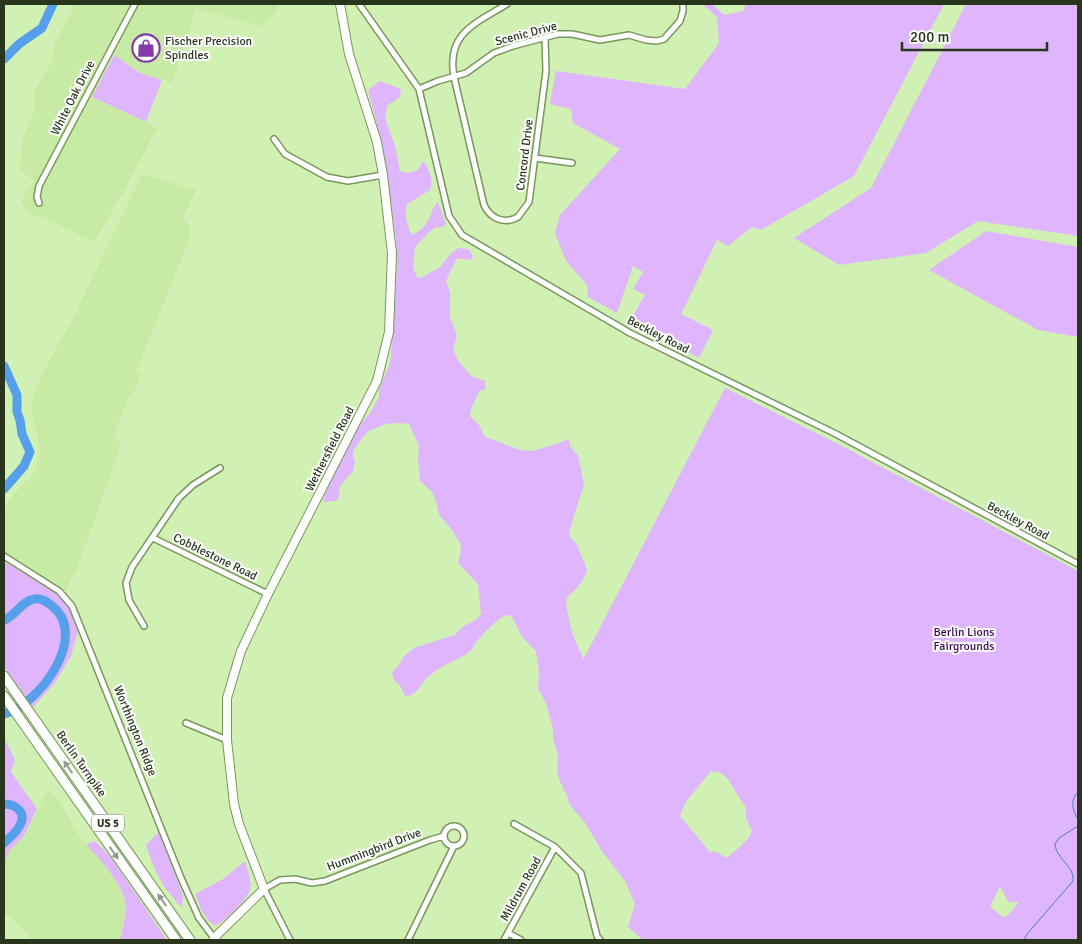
<svg xmlns="http://www.w3.org/2000/svg" width="1082" height="944" font-family="Signika,sans-serif">
  <style>
    .built { fill: #c7eba5 }
    .green { fill: #dfb6fd; fill-rule: evenodd }
    .lines { fill: none; stroke-linecap: round; stroke-linejoin: round }
    .stream { stroke: #4880ad; stroke-width: 1 }
    .river { stroke: #56a0eb; stroke-width: 9 }
    .street-casing { stroke: #79975c; stroke-width: 8 }
    .secondary-casing { stroke: #79975c; stroke-width: 10 }
    .highway-casing { stroke: #79975c; stroke-width: 11 }
    .street { stroke: #fff; stroke-width: 5 }
    .secondary { stroke: #fff; stroke-width: 8 }
    .highway { stroke: #fff; stroke-width: 9 }
    .oneway { fill: #949a8e }
    .labels { text-anchor: middle; dominant-baseline: central; stroke-width: 4; stroke-linejoin: round; paint-order: stroke }
    .shield { fill: #fff; stroke: #697261; stroke-width: 1 }
    .shield-label { font-size: 11px; font-weight: bold; fill: #29361d }
    .street-label { font-size: 12px; fill: #29361d; stroke: #fff }
    .poi-label { font-size: 12px; fill: #29361d; stroke: #fff; text-anchor: start }
    .park-label { font-size: 12px; fill: #3d0757; stroke: #fff }
  </style>
  <rect width="100%" height="100%" fill="#d0f1b3"/>
  <!-- built -->
  <path class="built" d="M72,4H277V10L263,26L196,9L172,83L140,73L113,55L92,97L157,128L123,193L94,242L42,217L28,214L21,201L34,181L20,170L22,139L35,110V90L52,61L54,45L73,9Z
    M142,174L196,190L183,217L190,229L187,246L136,372L141,375L132,396H129L114,435L121,445L78,566L66,590L4,553V514L6,505L12,496L34,473L40,453L31,405L41,376L73,318Z
    M48,790L58,799L79,836L108,868L122,893L126,908L120,940H32L10,916H4V868L8,852L24,836Z"/>
  <!-- green -->
  <path class="green" d="M702,4H712L724,15L743,11L746,4H944L854,176L761,230L752,227L728,246L717,240L681,314L713,330L699,358L630,321L645,295L633,289L643,272L633,266L617,313L588,297L587,285L566,261L555,233L560,215L620,149L573,123L571,109L550,104L556,71L685,89L719,43L717,17Z
    M966,4H1078V236L978,221L926,253L839,265L794,238L871,188Z
    M114,55L140,73L162,80L146,122L92,97Z
    M380,81C387,84 395,86 401,90L400,97L388,105L385,114L387,124L395,146L400,171L407,173L418,170L423,161C429,168 434,181 430,190L407,204C404,214 407,227 412,235C433,225 427,213 438,202L446,224L443,227H436L430,231L415,247L413,268L417,277L421,278L440,267L452,252L458,248L469,249L473,256L472,259C466,261 460,257 456,260L446,281L450,292V317L457,336L453,350L460,363L471,376L485,381L486,389L479,391L471,409L470,416L479,425L485,437L520,450L533,451L559,443L568,439L571,448L578,455L584,484L569,532L571,538L577,545L587,570C585,580 575,591 567,597C564,607 574,640 579,649C581,654 583,654 583,660L725,388L842,446L1078,571V940H643L628,927L635,904L625,881L601,850L586,824L569,804L567,794L563,790V786L560,782L557,772L558,755L553,739V729L546,703L538,689L539,672L536,651L522,637L512,617L509,615C500,615 483,634 477,641C474,645 472,651 468,653C455,661 439,666 428,677C420,684 418,696 405,696L401,687L394,680L392,674L393,671L400,664L403,657L414,648L454,635L464,626L477,619L481,614L478,584L458,563L461,550L460,543L452,530L439,515L436,501L432,492L420,481L418,460L419,446L409,424L399,423L385,424L369,431L363,437L353,451V456L355,462L353,471L340,486L338,500L326,502L323,501L325,493L355,431L370,413L379,397V390L389,366L391,357L397,267L396,238L381,140L368,90ZM711,771L719,772L727,778L746,808V818L752,831C749,841 735,851 726,858L717,852H710L680,816L685,803ZM1000,886L1009,903L1019,901L1011,912L1004,918L990,907Z
    M986,231L1078,247V337L1038,330L929,270Z
    M4,561L56,592L67,603L78,631L71,656L55,683L33,707L4,667Z
    M4,737L15,760L11,772L37,809L24,836L8,852L4,868Z
    M159,832L183,896L182,908C160,884 156,874 146,845Z
    M95,841L109,855L167,940H120C122,930 125,919 126,909C126,886 100,860 86,844Z
    M245,861C253,889 255,889 234,911C228,917 223,922 215,926C203,918 200,906 195,894L223,879Z"/>
  <g class="lines">
    <!-- stream -->
    <path class="stream" d="M1078,792C1070,800 1072,810 1078,819
      M1024,940L1027,934L1073,881C1075,866 1056,859 1055,844L1059,838L1078,826"/>
    <!-- river -->
    <path class="river" d="M4,59L19,44L42,28L53,4
      M4,366L17,395V412L20,420L22,434L30,452L24,466L4,489
      M4,620C16,616 22,600 35,599C42,598 47,602 52,606C90,636 39,705 4,714
      M4,804C15,804 27,812 20,825C17,832 9,838 4,843"/>
    <!-- street casing -->
    <g class="street-casing">
      <path id="street" d="M359,4L419,89L449,216L462,235L630,333L836,434L1078,564
        M507,4C475,24 446,33 454,77L484,205C490,218 504,225 518,217L529,202L546,71L545,38
        M419,89L438,81L466,73L494,53L513,46L558,34H572L600,40L629,35L646,40L657,41L664,39L680,21L683,11V4
        M274,139L285,154L327,177L348,181L383,175
        M535,158L572,163
        M39,203L37,197L39,186L135,4
        M153,538L268,594
        M4,556L59,591L72,606L181,878L199,918L214,938
        M144,626L129,600L126,583L132,567L179,498L193,485L220,468
        M186,723L227,740
        M514,824L555,847L581,873L597,936L600,940
        M444 836a10 10 0 1 1 20 0a10 10 0 1 1-20 0Z
        M508,933L521,940
        M290,940L264,889L280,880L295,879L312,883L325,881L430,840L444,836
        M408,940L454,846
        M504,940L555,847"/>
    </g>
    <!-- secondary casing -->
    <g class="secondary-casing">
      <path id="secondary" d="M216,940L214,938L264,889L239,824L234,804L227,740V698L241,651L268,594L377,381L389,332L392,253L383,175L377,142L349,54L340,4"/>
    </g>
    <!-- highway casing -->
    <g class="highway-casing">
      <path id="highway" d="M4,676L190,940
        M4,696L176,940"/>
    </g>
    <!-- street -->
    <use href="#street" class="street"/>
    <!-- secondary -->
    <use href="#secondary" class="secondary"/>
    <!-- highway -->
    <use href="#highway" class="highway"/>
  </g>
  <!-- one-way arrows -->
  <defs><path id="oneway-solid" d="M-6-.8H1V-3.2L6.5 0L1 3.2V.8H-6Z" transform="scale(1.25)"/></defs>
  <g class="oneway">
    <use href="#oneway-solid" transform="translate(68 767) rotate(-125)"/>
    <use href="#oneway-solid" transform="translate(114 853) rotate(55)"/>
    <use href="#oneway-solid" transform="translate(162 900) rotate(-125)"/>
  </g>
  <!-- icons -->
  <defs>
    <g id="shop-ring" transform="scale(1.4375)"><circle r="9.5" fill="#fff" stroke="#8239ac" stroke-width="1.5"/><path d="M-5-2.5h2.3a2.7 3.5 0 0 1 5.4 0H5L5.5 6h-11ZM-1.5-2.5h3a1.5 2.3 0 0 0-3 0Z" fill="#8239ac"/></g>
  </defs>
  <g fill-rule="evenodd">
    <use href="#shop-ring" x="146" y="48"/>
  </g>
  <g class="labels">
    <!-- shield labels -->
    <rect class="shield" x="92" y="814.5" width="32" height="17" rx="4"/>
    <g class="shield-label">
      <text x="108" y="823">US 5</text>
    </g>
    <!-- street labels -->
    <g class="street-label">
      <text transform="translate(526 34) rotate(-15)">Scenic Drive</text>
      <text transform="translate(73 98) rotate(-63)">White Oak Drive</text>
      <text transform="translate(525 155) rotate(-83)">Concord Drive</text>
      <text transform="translate(658 335) rotate(27)">Beckley Road</text>
      <text transform="translate(330 449) rotate(-63)">Wethersfield Road</text>
      <text transform="translate(1018 521) rotate(28)">Beckley Road</text>
      <text transform="translate(215 557) rotate(26)">Cobblestone Road</text>
      <text transform="translate(135 731) rotate(68)">Worthington Ridge</text>
      <text transform="translate(81 764) rotate(55)">Berlin Turnpike</text>
      <text transform="translate(374 850) rotate(-21)">Hummingbird Drive</text>
      <text transform="translate(521 889) rotate(-61)">Mildrum Road</text>
    </g>
    <!-- poi labels -->
    <g class="poi-label">
      <text x="165" y="41">Fischer Precision<tspan x="165" dy="14">Spindles</tspan></text>
    </g>
    <!-- park labels -->
    <g class="park-label">
      <text x="964" y="632">Berlin Lions<tspan x="964" dy="14">Fairgrounds</tspan></text>
    </g>
  </g>
  <!-- border -->
  <rect width="1082" height="944" fill="none" stroke="#29361d" stroke-width="10"/>
  <!-- scale -->
  <path d="M902 42v8h145v-8" fill="none" stroke="#29361d" stroke-width="2.5"/>
  <text x="910" y="42" font-size="15" fill="#29361d" stroke="#ffffff" stroke-width="4" paint-order="stroke">200 m</text>
</svg>
